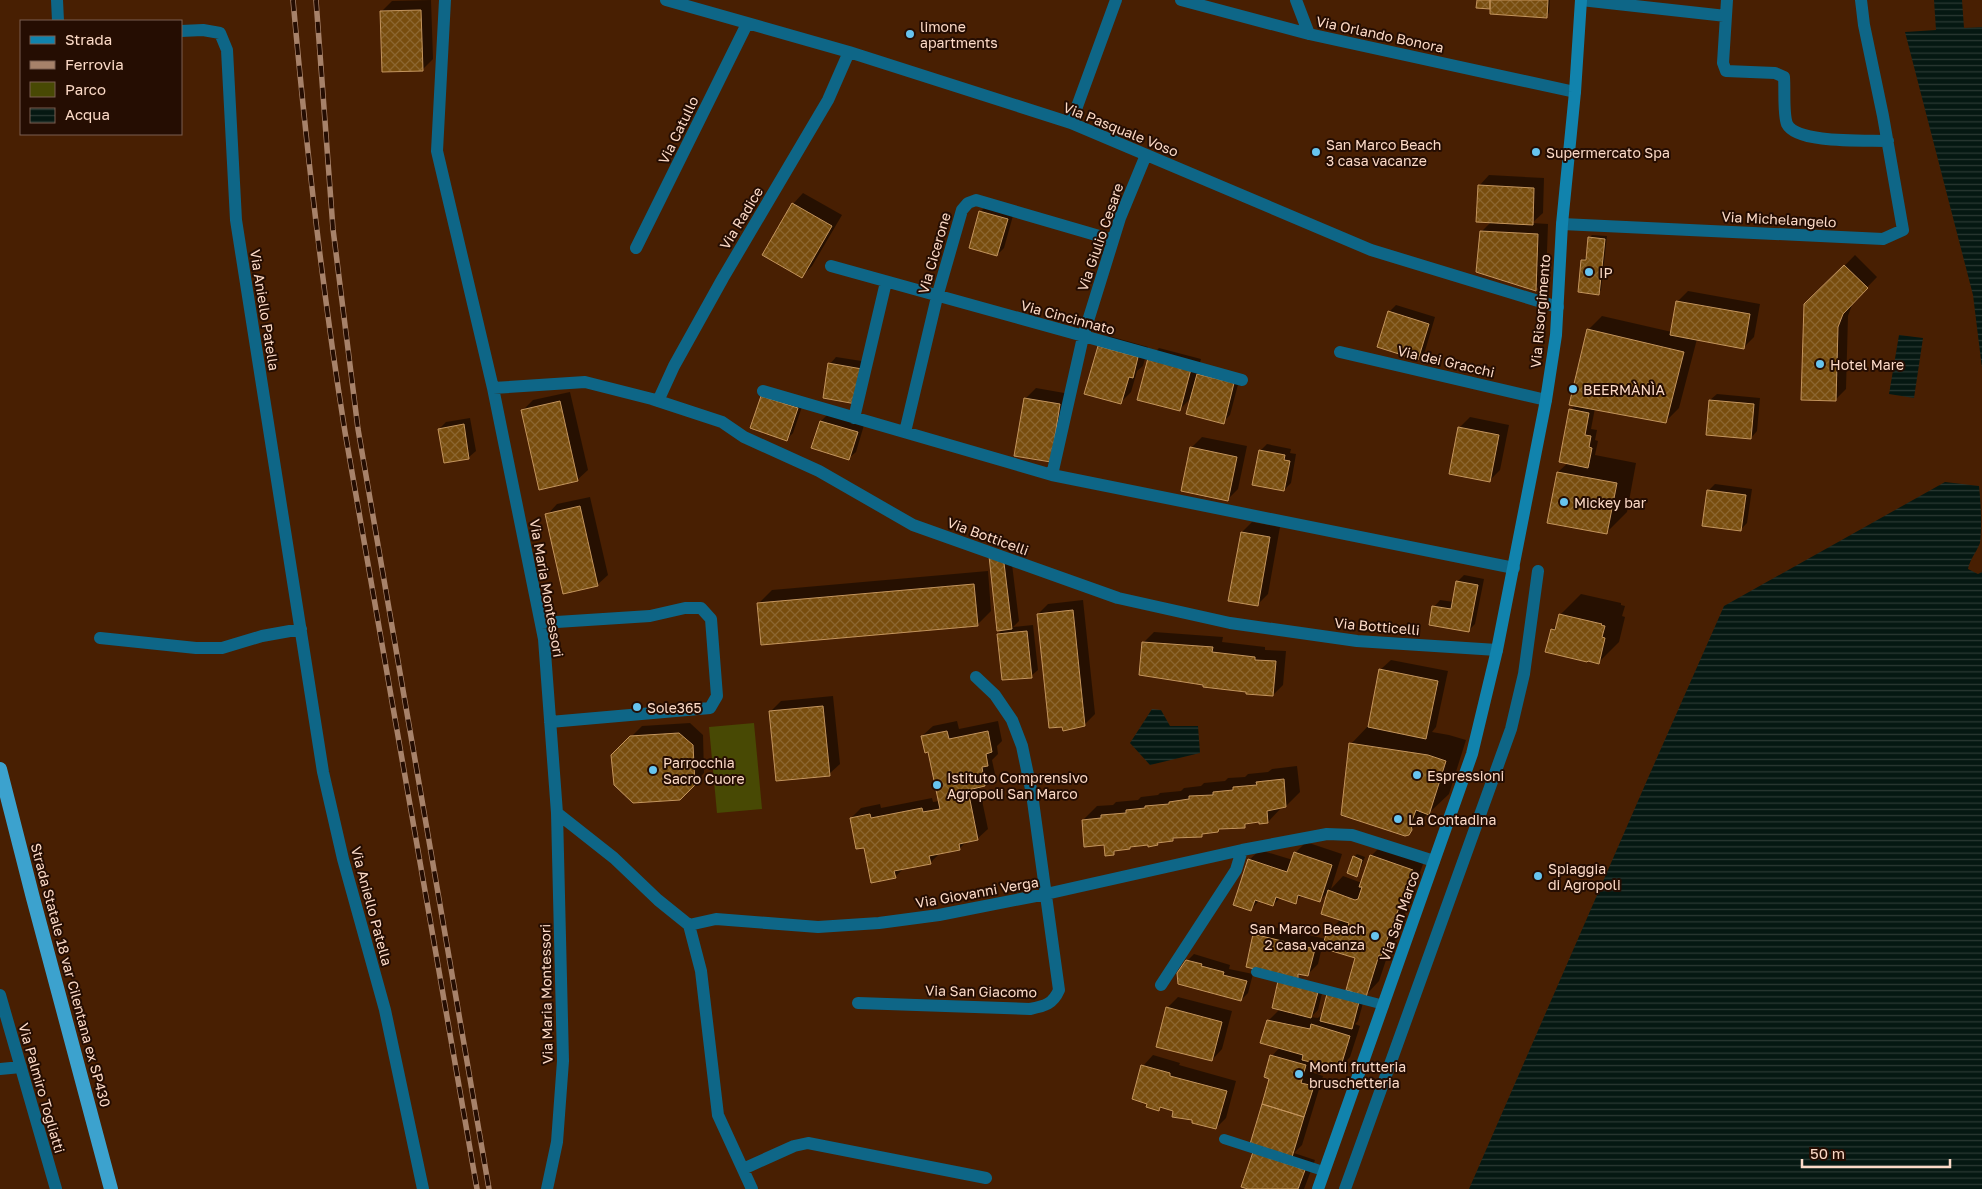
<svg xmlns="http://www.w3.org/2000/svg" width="1982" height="1189" font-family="'Golos Text',sans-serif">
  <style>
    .park { fill: #484904 }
    .water { fill: url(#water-rules) }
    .shadow { fill: #0007; fill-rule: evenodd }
    .building { fill: url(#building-cross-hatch); stroke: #c3945c }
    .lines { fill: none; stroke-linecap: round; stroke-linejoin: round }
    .service { stroke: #0e6687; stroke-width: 10 }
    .pedestrian { stroke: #0e6687; stroke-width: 12 }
    .minor { stroke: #0e6687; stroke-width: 12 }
    .secondary { stroke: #1183ad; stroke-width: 12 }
    .trunk { stroke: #3ca2ce; stroke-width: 14 }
    .rail-casing { stroke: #a7826a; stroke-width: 5.5 }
    .rail { stroke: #250d02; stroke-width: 4; stroke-dasharray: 11; stroke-linecap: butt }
    .poi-dot { fill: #67c4ef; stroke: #250d02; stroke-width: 2 }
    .labels { text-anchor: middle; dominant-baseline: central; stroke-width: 4; stroke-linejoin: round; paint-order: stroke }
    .poi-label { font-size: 14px; fill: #fcdac7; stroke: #250d02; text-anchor: start }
    .street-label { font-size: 14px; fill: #fcdac7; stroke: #250d02 }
  </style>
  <defs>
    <pattern id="water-rules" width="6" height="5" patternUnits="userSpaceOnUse" patternTransform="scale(1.25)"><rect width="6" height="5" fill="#051812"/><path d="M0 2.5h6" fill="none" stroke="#2a3933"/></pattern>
    <pattern id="building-cross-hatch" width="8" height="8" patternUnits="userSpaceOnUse" patternTransform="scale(1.25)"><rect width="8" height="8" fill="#784d0e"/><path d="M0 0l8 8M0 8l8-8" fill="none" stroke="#8c6630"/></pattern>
  </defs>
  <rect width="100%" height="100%" fill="#481f02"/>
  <!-- park -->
  <path class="park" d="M754,723L762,809L717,813L709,727Z"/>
  <!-- water -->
  <path class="water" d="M1934,0H1962L1964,28L1982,27V368L1973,295L1905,32L1936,30Z
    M1899,335L1923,338L1914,398L1889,394Z
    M1945,482L1979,486C1981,504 1982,527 1980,543C1976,553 1970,559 1968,569L1978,574L1982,572V1189H1469L1648,778L1724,606Z
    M1152,709L1161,710L1170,726H1198L1200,753L1150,765L1130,743Z"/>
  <!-- shadow -->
  <path class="shadow" d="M431,0L433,59L422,70L381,12L392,1Z
    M1478,0H1550L1549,13L1546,16L1491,8Z
    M1489,175L1544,178L1543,213L1532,223L1548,224L1546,279L1536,289L1481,232L1491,222L1479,186Z
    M803,193L842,215L812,266L802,276L793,204Z
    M987,205L1014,212L1004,248L997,255L980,212Z
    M1592,235L1607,236L1601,290L1598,293L1582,260L1587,257L1589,238Z
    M1855,255L1877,277L1853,302L1848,316L1846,389L1835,400L1806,305Z
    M1688,291L1760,304L1754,337L1743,348L1697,339L1679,408L1665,422L1595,408L1591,429L1597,430L1595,440L1598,441L1595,455L1636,463L1627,512L1606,533L1549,522L1558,472L1568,463L1571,410L1575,405L1588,330L1602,316L1672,332L1678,301Z
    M1396,305L1435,317L1425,351L1418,358L1389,312Z
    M1109,336L1148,347L1143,366L1137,371L1131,392L1121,402L1099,347Z
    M1159,348L1201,359L1196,376L1205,367L1240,377L1230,415L1223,422L1192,397L1179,410L1149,358Z
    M836,357L868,362L862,396L830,364Z
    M1036,388L1070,394L1061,450L1025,399Z
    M570,392L588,470L577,480L523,410L533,400Z
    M1717,394L1760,398L1757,431L1751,438L1710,400Z
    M762,396L804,401L793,433L786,440Z
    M828,414L864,425L856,452L849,458L813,448L821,421Z
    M1470,417L1509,425L1500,470L1490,480L1459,428Z
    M470,418L476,451L469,457L439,429L446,422Z
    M1202,437L1247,446L1238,489L1227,500L1191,448Z
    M1267,444L1291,449L1290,453L1296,454L1291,483L1284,490L1260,451Z
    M1715,484L1752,489L1747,523L1740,530L1708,491Z
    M590,497L608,575L597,585L547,515L557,504Z
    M1252,522L1280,527L1268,594L1257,605L1242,532Z
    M1011,556L1019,621L1013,627L1033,625L1038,670L1031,676L998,634L1003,629L990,557Z
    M988,571L991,611L977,625L758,604L772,590Z
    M1464,575L1484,579L1475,624L1468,631L1434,607L1440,600L1454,602L1457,582Z
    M1581,594L1621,603V605L1625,606L1622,616L1625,617L1619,642L1599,662L1552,630L1558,623L1560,615Z
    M1083,600L1095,714L1084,725L1038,614L1048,604Z
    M1154,632L1223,637L1222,642L1265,647V650L1286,651L1283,685L1273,695L1205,684L1143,643Z
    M1391,660L1448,671L1436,727L1432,732L1449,735L1466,740L1449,794L1412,829L1351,744L1369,725L1380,670Z
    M833,696L840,764L829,774L770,712L781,701Z
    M957,721L959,729L998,721L1002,741L997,746L998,754L992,760L995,774L985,785L979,786L988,829L977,839L967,841L960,848L941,852L930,863L904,868L895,877L865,846L851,818L861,808L880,804L881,808L932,798L933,802L939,801L929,751L922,736L933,726Z
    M690,723L703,735L704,773L679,799L613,755L642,726Z
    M1297,766L1300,792L1286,806L1282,807L1268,822L1261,821L1249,822L1244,827L1220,828L1218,831L1204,832L1201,836L1175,837L1173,839L1160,841L1157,844L1132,845L1130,848L1118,849L1113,853L1083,820L1097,806L1113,805L1116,802L1138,800L1141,797L1158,795L1160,793L1181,791L1184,788L1201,786L1204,783L1225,781L1228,778L1245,777L1248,774L1268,772L1272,769Z
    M1306,842L1342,854L1331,889L1343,876L1362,883L1371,856L1385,842L1426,856L1395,941L1391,945L1379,981L1365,996L1358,1021L1355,1024L1360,1026L1350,1057L1340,1068L1314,1062L1311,1072L1323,1076L1302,1145L1294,1153L1315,1160L1304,1189H1247L1271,1078L1272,1056L1280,1047L1268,1021L1280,1009L1279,982L1254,935L1264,925L1326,939L1328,932L1341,919L1328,892L1319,901L1302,895L1295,903L1280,898L1273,905L1260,900L1251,909L1249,860L1260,850L1293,860L1295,853ZM1322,947L1357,957L1347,991L1318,1018L1311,1017L1318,1010L1324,985L1297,978L1301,973L1307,975L1318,964Z
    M1357,854L1365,857L1359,872L1356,875L1354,857Z
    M1194,954L1230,965L1229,969L1253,974L1248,993L1241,1000L1187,961Z
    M1178,997L1232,1011L1222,1049L1212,1060L1167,1008Z
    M1153,1055L1180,1063L1179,1065L1236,1081L1226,1118L1216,1128L1194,1119L1173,1116L1175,1110L1161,1106L1158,1109L1143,1066Z"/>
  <!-- building -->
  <path class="building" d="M1477,0H1490V9L1476,8Z
    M1490,0H1548L1547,18L1490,14Z
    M421,10L423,71L382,72L380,11Z
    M1478,185L1534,188L1533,225L1476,222Z
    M792,203L832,226L802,278L762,255Z
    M979,211L1008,219L997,256L969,248Z
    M1480,231L1538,234L1536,291L1476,272Z
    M1588,237L1605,239L1599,295L1578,292L1581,260H1586Z
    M1844,265L1868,288L1843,314L1838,327L1836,401L1801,400L1804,304Z
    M1676,301L1750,314L1744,349L1670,335Z
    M1388,311L1429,324L1418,360L1377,347Z
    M1587,329L1684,352L1666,423L1569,405Z
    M1098,346L1138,357L1133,378L1129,377L1121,404L1084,394Z
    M1148,358L1191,369L1180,411L1137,400Z
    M828,363L862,369L856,404L823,398Z
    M1197,374L1234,383L1224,424L1186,414Z
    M761,396L798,408L787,441L750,428Z
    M1024,398L1060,404L1051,462L1014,456Z
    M1709,400L1754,404L1751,439L1706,435Z
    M560,401L578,481L539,490L521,410Z
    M1569,409L1589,413L1585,435L1591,436L1589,447L1592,448L1588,468L1559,462Z
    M820,421L858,432L849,460L811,448Z
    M464,424L469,459L444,463L438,429Z
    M1458,427L1499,435L1490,482L1449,474Z
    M1190,447L1237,457L1228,501L1181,491Z
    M1259,450L1285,455L1284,460L1290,461L1284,491L1252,485Z
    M1557,472L1617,483L1607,534L1547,523Z
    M1707,490L1746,495L1741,531L1702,526Z
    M580,506L598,586L563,594L545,514Z
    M1241,532L1270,537L1258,606L1228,601Z
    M989,556L1004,563L1012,629L997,631Z
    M1456,581L1478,585L1469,632L1429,625L1432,606L1451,609Z
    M974,584L978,626L761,645L757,603Z
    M1073,610L1085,726L1063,731L1062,727L1049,728L1037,614Z
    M1559,614L1602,624L1601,625L1605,626L1602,637L1605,638L1599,664L1588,661L1587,662L1545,652L1551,629L1555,630Z
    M1027,631L1032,678L1002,680L997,634Z
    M1142,642L1213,647L1212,652L1255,657V660L1276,661L1273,696L1246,694V692L1203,687V685L1139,675Z
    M1379,669L1438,681L1426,739L1368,727Z
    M823,706L830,776L776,781L769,711Z
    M947,731L949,739L988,731L992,752L986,754L988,766L982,767L985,786L968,790L978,840L959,844L960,850L929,856L931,864L894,871L896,878L871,883L864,848L856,849L850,818L870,814L871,818L922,808L923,812L940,809L928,752L925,753L921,736Z
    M679,733L693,745L695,785L680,800L633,803L614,785L611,755L630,736Z
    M1349,743L1428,755L1446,761L1429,815L1416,810L1411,823L1412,830L1409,835L1405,836L1341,815Z
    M1284,779L1286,807L1267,811L1268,823L1259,824V822L1245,824V828L1219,829L1218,832L1202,834V837L1173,838V841L1157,843L1158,845L1148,847V845L1130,847V849L1114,851V855L1105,856L1104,845L1084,847L1082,820L1101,818V815L1126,813V810L1145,808V806L1169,804V802L1189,799V796L1213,795V792L1233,790V787L1257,785L1256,782Z
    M1294,852L1332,865L1320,902L1298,895L1296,904L1276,897L1273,906L1255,900L1251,911L1233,905L1248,859L1287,872Z
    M1370,855L1413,870L1381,956L1379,955L1366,997L1346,990L1355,958L1322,948L1327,931L1345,935L1349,923L1321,914L1328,890L1355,900L1358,899L1362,887H1359Z
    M1353,856L1362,860L1357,877L1347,873Z
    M1253,934L1315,949L1308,976L1298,974V979L1246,967Z
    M1186,960L1202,964L1201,966L1224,972L1223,975L1247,981L1241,1001L1178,984L1177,973Z
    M1278,981L1318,992L1311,1018L1272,1008Z
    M1327,994L1359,1002L1352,1029L1320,1021Z
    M1166,1007L1222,1022L1212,1061L1156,1047Z
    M1267,1020L1310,1029L1311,1024L1350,1036L1340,1069L1302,1060L1303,1055L1260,1043Z
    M1270,1055L1306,1065L1301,1083L1314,1086L1304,1117L1262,1104L1269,1079L1264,1077Z
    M1141,1065L1170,1073V1076L1227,1091L1216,1129L1192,1123V1120L1172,1117L1173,1111L1160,1107L1159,1111L1146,1107L1147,1104L1132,1099Z
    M1262,1104L1304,1117L1292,1157L1250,1144Z
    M1253,1152L1305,1170L1298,1189H1248L1241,1187Z"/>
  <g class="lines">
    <!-- service -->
    <path class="service" d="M1256,972L1384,1005
      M1224,1139L1323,1171"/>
    <!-- pedestrian -->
    <path class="pedestrian" d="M1345,1189L1511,729L1524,674L1538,571"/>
    <!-- minor -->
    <path class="minor" d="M57,0L58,21
      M445,0L437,151L493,388L544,639L557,813L563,1061L557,1142L547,1189
      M666,0L849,52L1071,123L1371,250L1558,307
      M1181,0L1309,34L1575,92
      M1296,0L1309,34
      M1581,0L1726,16
      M1727,0L1723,63L1726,71L1775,73L1784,77C1785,89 1783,114 1787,124C1797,144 1866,140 1888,141
      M181,31L203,30L220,33L227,50L236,220L323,772L343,859L385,1010L423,1189
      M1071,123L1116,0
      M1562,224L1883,239L1903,230L1883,116L1864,25L1861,0
      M636,248L747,24
      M831,266L1242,380
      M1340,352L1546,400
      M493,388L585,382L652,399L722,422L744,437L819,471L913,525L1118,598L1230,623L1357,641L1497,650
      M763,391L1052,475L1514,568
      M658,401L674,366L723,278L828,100L849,52
      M854,418L886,282
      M905,432L937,297L962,210L968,203L976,200L1113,240
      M1052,475L1083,337L1120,218L1146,155
      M541,623L650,616L685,608H701L711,619L717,696L710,708L550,722
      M100,638L196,648H222L262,636L301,629
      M557,813L614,858L658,900L689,925L716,919L818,927L879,923L939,915L1046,894L1242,850L1327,834L1352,835L1434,861
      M689,925L701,971L718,1115L752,1189
      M1161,985L1236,870L1242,850
      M0,995L56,1189
      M858,1003L1030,1009C1045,1006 1053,1004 1059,990L1032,794L1022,746L1012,720L995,695L976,677
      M0,1069L21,1067
      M743,1169L794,1146L808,1143L986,1178"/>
    <!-- secondary -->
    <path class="secondary" d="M1318,1189L1472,754L1497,650L1546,400L1556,335L1562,224L1575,92L1581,0"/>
    <!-- trunk -->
    <path class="trunk" d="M0,769L33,898L111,1189"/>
    <!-- rail casing -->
    <g class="rail-casing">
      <path id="rail" d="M293,0C306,145 322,288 345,432L477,1189
        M316,0L333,229L358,429L489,1189"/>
    </g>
    <!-- rail -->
    <use href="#rail" class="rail"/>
  </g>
  <!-- markers -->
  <g class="poi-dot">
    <circle cx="910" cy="34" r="5"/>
    <circle cx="1316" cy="152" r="5"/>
    <circle cx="1536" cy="152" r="5"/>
    <circle cx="1589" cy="272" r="5"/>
    <circle cx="1820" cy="364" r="5"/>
    <circle cx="1573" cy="389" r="5"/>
    <circle cx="1564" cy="502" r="5"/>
    <circle cx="637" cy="707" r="5"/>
    <circle cx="653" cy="770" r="5"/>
    <circle cx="1417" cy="775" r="5"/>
    <circle cx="937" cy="785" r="5"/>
    <circle cx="1398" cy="819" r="5"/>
    <circle cx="1538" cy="876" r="5"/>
    <circle cx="1375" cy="936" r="5"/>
    <circle cx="1299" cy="1074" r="5"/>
  </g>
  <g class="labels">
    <!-- poi labels -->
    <g class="poi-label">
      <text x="920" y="26">limone<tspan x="920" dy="16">apartments</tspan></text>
      <text x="1326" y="144">San Marco Beach<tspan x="1326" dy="16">3 casa vacanze</tspan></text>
      <text x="1546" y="152">Supermercato Spa</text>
      <text x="1599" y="272">IP</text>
      <text x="1830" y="364">Hotel Mare</text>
      <text x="1583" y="389">BEERMÀNÌA</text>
      <text x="1574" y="502">Mickey bar</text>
      <text x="647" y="707">Sole365</text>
      <text x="663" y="762">Parrocchia<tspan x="663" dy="16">Sacro Cuore</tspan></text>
      <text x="1427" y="775">Espressioni</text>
      <text x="947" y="777">Istituto Comprensivo<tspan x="947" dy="16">Agropoli San Marco</tspan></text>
      <text x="1408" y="819">La Contadina</text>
      <text x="1548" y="868">Spiaggia<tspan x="1548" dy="16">di Agropoli</tspan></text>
      <text x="1365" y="928" text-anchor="end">San Marco Beach<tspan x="1365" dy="16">2 casa vacanza</tspan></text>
      <text x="1309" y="1066">Monti frutteria<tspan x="1309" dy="16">bruschetteria</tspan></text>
    </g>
    <!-- street labels -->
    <g class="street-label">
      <text transform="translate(1380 34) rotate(12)">Via Orlando Bonora</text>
      <text transform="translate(1121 129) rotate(22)">Via Pasquale Voso</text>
      <text transform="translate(678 130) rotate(-64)">Via Catullo</text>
      <text transform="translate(741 218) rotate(-59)">Via Radice</text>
      <text transform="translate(1779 219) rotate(3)">Via Michelangelo</text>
      <text transform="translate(1100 237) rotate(-71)">Via Giulio Cesare</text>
      <text transform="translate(934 253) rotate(-74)">Via Cicerone</text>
      <text transform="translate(265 310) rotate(81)">Via Aniello Patella</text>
      <text transform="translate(1540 311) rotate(-85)">Via Risorgimento</text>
      <text transform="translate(1068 317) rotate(15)">Via Cincinnato</text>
      <text transform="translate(1446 361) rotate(13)">Via dei Gracchi</text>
      <text transform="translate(988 536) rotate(20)">Via Botticelli</text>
      <text transform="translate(547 588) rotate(80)">Via Maria Montessori</text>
      <text transform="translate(1377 626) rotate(5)">Via Botticelli</text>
      <text transform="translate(977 892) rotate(-10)">Via Giovanni Verga</text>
      <text transform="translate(372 906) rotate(75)">Via Aniello Patella</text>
      <text transform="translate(1399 916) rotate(-71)">Via San Marco</text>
      <text transform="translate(71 975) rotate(75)">Strada Statale 18 var Cilentana ex SP430</text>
      <text transform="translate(981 991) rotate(1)">Via San Giacomo</text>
      <text transform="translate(546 994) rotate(-91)">Via Maria Montessori</text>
      <text transform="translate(42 1088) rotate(74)">Via Palmiro Togliatti</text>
    </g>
  </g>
  <!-- legend -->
  <rect x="20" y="20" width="162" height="115" fill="#250d02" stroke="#7b5f51"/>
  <rect x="30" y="36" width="25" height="8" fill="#1183ad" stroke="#7b5f51"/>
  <text x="65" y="45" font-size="15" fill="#fcdac7">Strada</text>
  <rect x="30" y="61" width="25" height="8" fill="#a7826a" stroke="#7b5f51"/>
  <text x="65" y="70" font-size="15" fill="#fcdac7">Ferrovia</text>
  <rect x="30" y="82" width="25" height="15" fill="#484904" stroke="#7b5f51"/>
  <text x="65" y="95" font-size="15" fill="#fcdac7">Parco</text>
  <rect x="30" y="108" width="25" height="15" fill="url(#water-rules)" stroke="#7b5f51"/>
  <text x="65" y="120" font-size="15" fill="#fcdac7">Acqua</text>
  <!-- scale -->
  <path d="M1802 1159v8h148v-8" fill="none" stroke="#fcdac7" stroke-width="2.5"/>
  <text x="1810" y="1159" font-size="15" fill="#fcdac7" stroke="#250d02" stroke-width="4" paint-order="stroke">50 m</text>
</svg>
